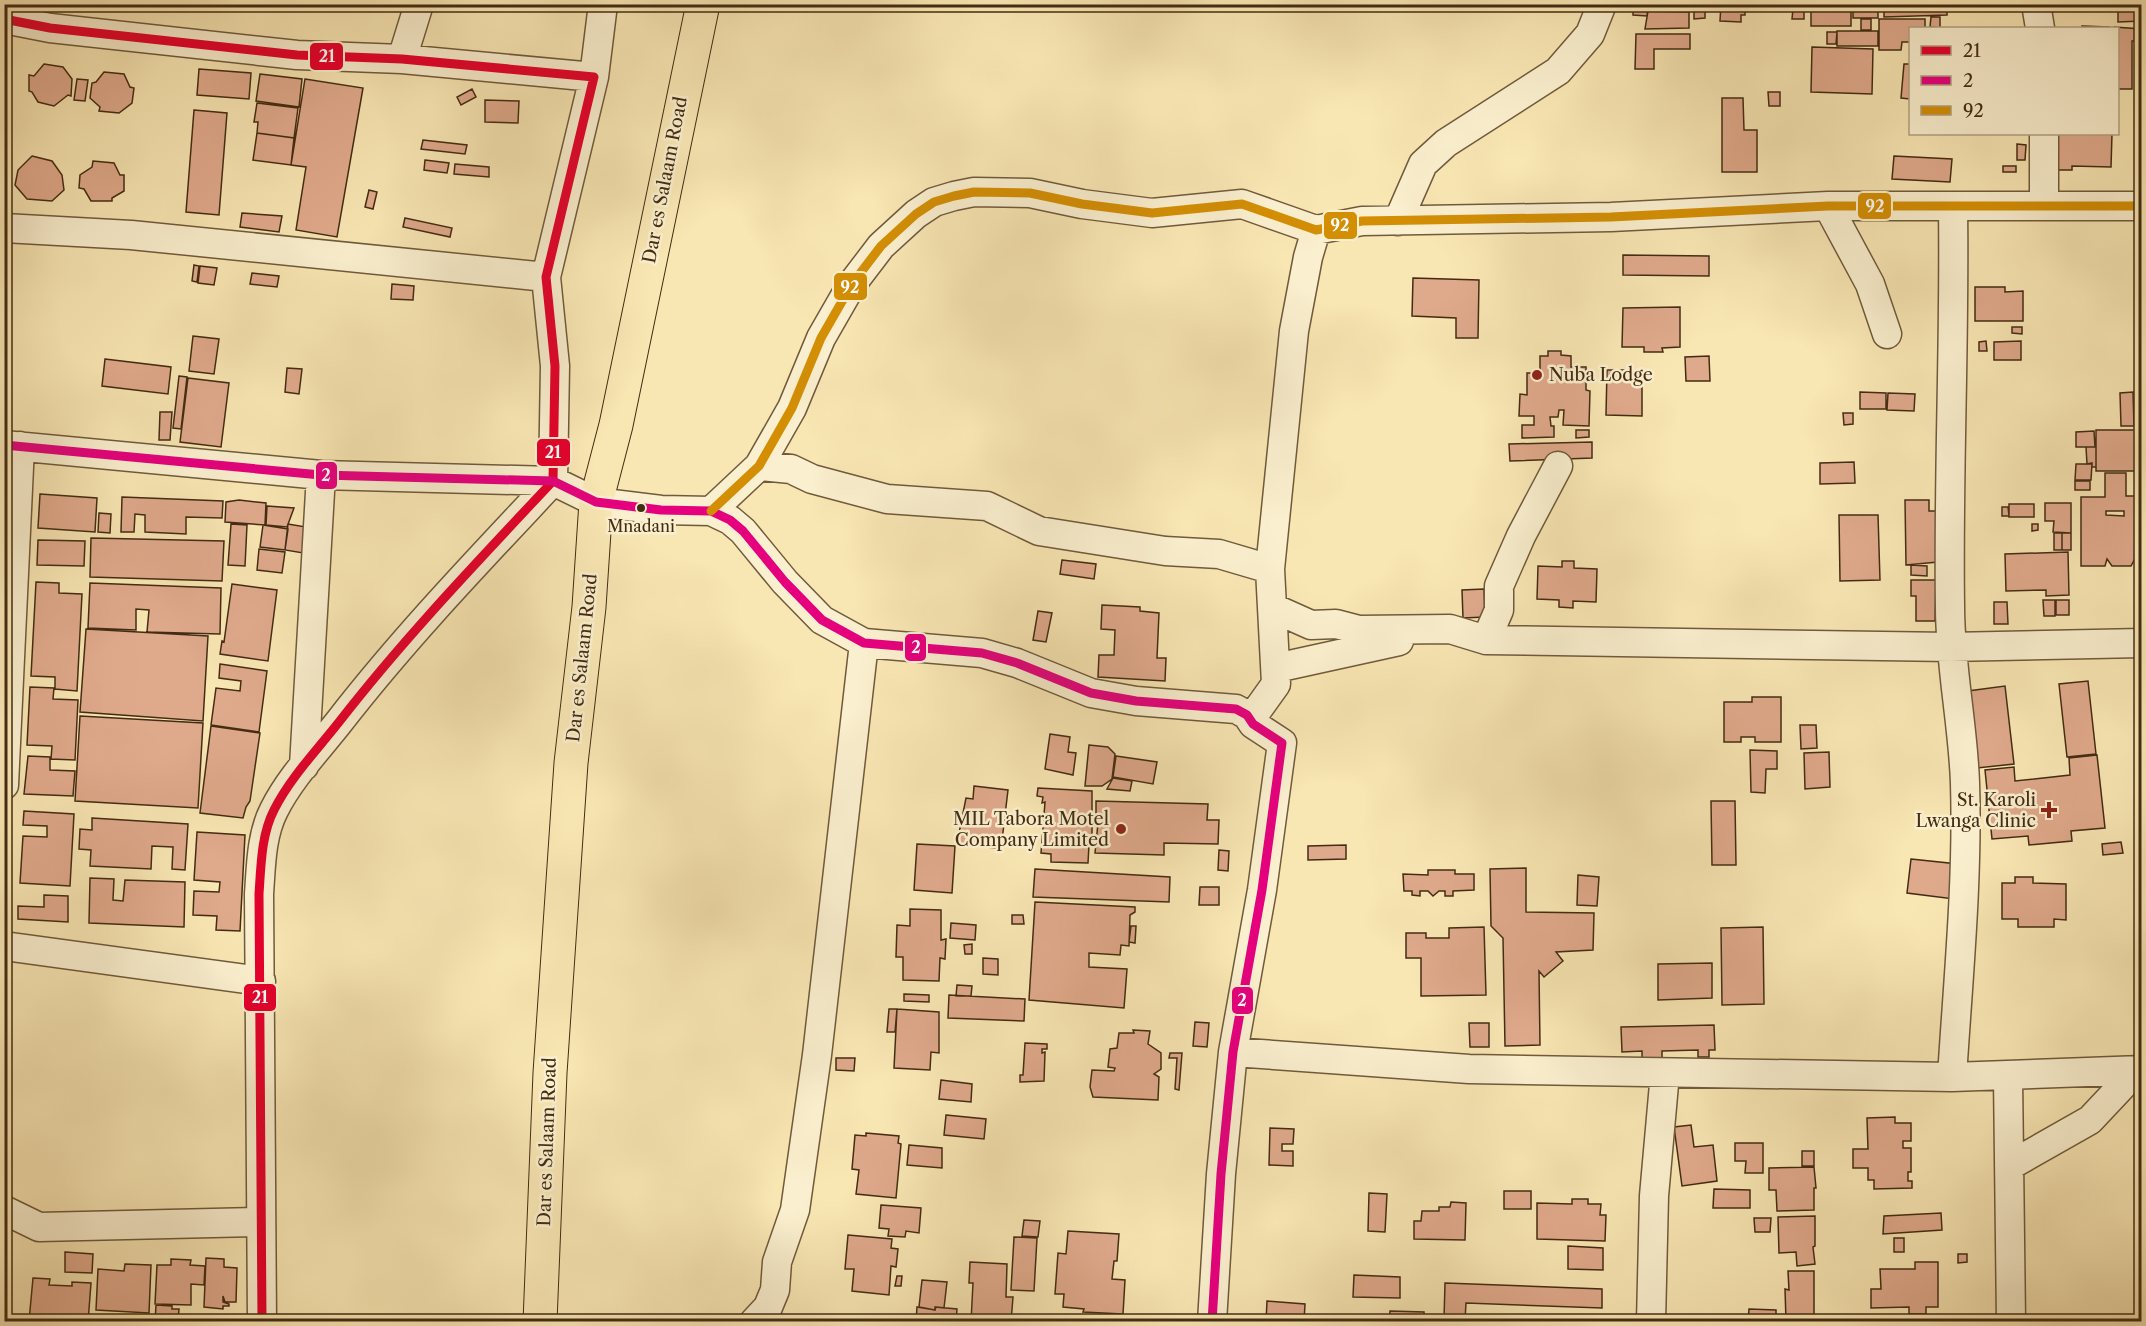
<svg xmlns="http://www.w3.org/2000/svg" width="2146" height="1326" font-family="'Libre Caslon Text',serif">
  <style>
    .building { fill: #dfa98b; stroke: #432c13; stroke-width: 1.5; fill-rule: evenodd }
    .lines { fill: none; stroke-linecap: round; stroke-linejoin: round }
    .minor-casing { stroke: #705a3b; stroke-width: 31 }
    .trunk-casing { stroke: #432c13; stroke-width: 35 }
    .minor { stroke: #faefce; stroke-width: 28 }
    .trunk { stroke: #f8e6b3; stroke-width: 33 }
    .bus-1-casing { stroke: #faefce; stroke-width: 14 }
    .bus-2-casing { stroke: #faefce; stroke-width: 14 }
    .bus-3-casing { stroke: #faefce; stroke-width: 14 }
    .bus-1 { stroke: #e4002b; stroke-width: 9 }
    .bus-2 { stroke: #e5007d; stroke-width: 9 }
    .bus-3 { stroke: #d38e04; stroke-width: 9 }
    .poi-dot { fill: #8f2418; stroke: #faefce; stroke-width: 2 }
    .bus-dot { fill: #432c13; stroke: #faefce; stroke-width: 2 }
    .labels { text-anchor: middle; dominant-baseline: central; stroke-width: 5; stroke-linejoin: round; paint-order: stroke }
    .bus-label { font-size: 16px; fill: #432c13; stroke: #faefce }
    .street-label { font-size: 18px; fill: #432c13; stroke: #faefce }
    .poi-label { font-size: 18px; fill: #432c13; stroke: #faefce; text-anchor: end }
    .line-badge { stroke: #faefce; stroke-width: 2 }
    .badge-label { font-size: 16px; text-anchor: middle; font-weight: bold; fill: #fff }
  </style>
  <rect width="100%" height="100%" fill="#f8e6b3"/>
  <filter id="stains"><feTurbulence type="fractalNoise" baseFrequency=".00333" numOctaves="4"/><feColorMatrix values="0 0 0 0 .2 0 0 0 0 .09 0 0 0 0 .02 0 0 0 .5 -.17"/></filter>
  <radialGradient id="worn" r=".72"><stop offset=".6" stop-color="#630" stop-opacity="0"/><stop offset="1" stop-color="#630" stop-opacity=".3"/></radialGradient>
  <!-- building -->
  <path class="building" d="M370,4H394L393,10Z
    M1633,4H1648L1647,16L1633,15Z
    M1685,4H1715V6L1685,5Z
    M1721,4H1741V8H1745V15H1741V22L1720,21Z
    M1811,4H1851V26H1811Z
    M1853,4H1878V18H1853Z
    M1884,4H1947V15L1884,17Z
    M2118,4H2142V21L2118,22Z
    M1793,9L1804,10V19H1792Z
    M1648,11L1689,12V28L1645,29Z
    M1694,11H1705V18L1694,19Z
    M1931,17H1940V28L1930,27Z
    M1861,19H1871V30H1861Z
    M1879,19H1925V28H1953H1910V42H1902L1901,50H1879Z
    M2082,26L2109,27V28H2082Z
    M2114,27L2142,29V41H2132V89H2118V28Z
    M1837,31H1878V46H1837Z
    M1827,32H1837L1836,44H1827Z
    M1636,34H1690V49H1654V69H1635Z
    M1812,47L1873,49L1872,94L1811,92Z
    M2135,57H2142V110H2135Z
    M44,64L63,67L72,79L71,96L68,95L54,106L38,102L32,92L29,91V75L34,76Z
    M1904,64H1910V99L1901,98Z
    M4,65L10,72L8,87L4,89Z
    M199,69L251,73L249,99L197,95Z
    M104,72L124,74L130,87L134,88L132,103L119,113L99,111L100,107L90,98L92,83L96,82Z
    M260,74L302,79L299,107L256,101Z
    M77,79L88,80L85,101L74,100Z
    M305,79L363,88L337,237L296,230L306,167L291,165Z
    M472,89L476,97L461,105L457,97Z
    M1768,92H1780V106H1769Z
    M1722,98H1743L1744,130H1757V172H1722Z
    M485,100L519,101L518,123L485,122Z
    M257,103L298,108L294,138L257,133L258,122H254Z
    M194,110L227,113L219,215L186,212Z
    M257,133L294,138L291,165L253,160Z
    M2056,134H2112L2111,167L2072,166V170H2058Z
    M423,140L467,145L465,154L421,149Z
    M2017,144L2026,145L2025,160H2017Z
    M32,156L52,161L62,175L64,190L52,201L27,199L15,185L18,170Z
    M1894,156L1952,159L1950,182L1892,179Z
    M425,160L449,163L447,173L424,170Z
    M93,161L114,163L120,175H124V191L112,198V201H91L84,189L79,188L80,175L92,167Z
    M455,164L489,167V177L454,174Z
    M2003,166H2016V172H2003Z
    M369,190L377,192L373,209L365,207Z
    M242,213L282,216L279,232L240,227Z
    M405,218L452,228L450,237L403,227Z
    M1623,255L1709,256V276L1623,275Z
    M194,265L199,266L197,282L192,281Z
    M200,266L217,268L214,285L198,283Z
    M252,273L279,276L277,287L250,284Z
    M1413,278L1479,280L1478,338H1456V318L1412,316Z
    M392,284L414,286L413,300L391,299Z
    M1975,287H2005V292L2023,291V321H1975Z
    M1680,307V347L1662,348L1663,352H1644V347H1622L1623,308Z
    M2012,327H2022V334L2012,333Z
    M193,336L219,339L214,374L189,371Z
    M1986,341L1987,351H1979V342Z
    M2021,341V360H1994V342Z
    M1548,351H1561V355L1571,356V367H1586V390L1590,391L1589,426L1563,425L1564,410H1559L1558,417H1550L1551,426H1554V437L1522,438V425H1534V416H1519L1520,394L1527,395V373H1540V356H1548Z
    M1709,356L1710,381H1686L1685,357Z
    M105,359L171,367L168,394L102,386Z
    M287,368L302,369L299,394L285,392Z
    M1607,370H1629V376H1642V416L1606,415Z
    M179,376L187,377L181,429L173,428Z
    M188,378L229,383L221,447L180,442Z
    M1860,392L1886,393V409H1860Z
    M2133,392L2134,426H2121L2120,393Z
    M1888,393L1915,394L1914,411L1887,410Z
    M160,412H172L170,440H159Z
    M1843,413H1853V424L1844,425Z
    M1576,430H1589V437L1576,438Z
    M2096,430H2142V471H2096Z
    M2094,431L2095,447H2076V432Z
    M1592,442V458L1510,461L1509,444Z
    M2086,447H2096V467H2092V463L2087,464Z
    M1854,462L1855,483L1820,484V463Z
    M2076,464H2092L2091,480H2075Z
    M2105,473H2126V496H2142V553H2138L2131,566H2112L2107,559L2105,566H2081V497H2105ZM2106,511H2124V516L2106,515Z
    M2075,481H2090V490H2075Z
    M40,494L97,498L95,532L38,528Z
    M122,497L223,501L222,518L186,517V534L145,532V515L135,514L134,532H121Z
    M239,500L266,503L265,525L225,522L226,502Z
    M1905,500H1929V511H1938V562L1906,565Z
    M2045,503H2071V533L2053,532L2054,521H2045Z
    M2009,504H2034V517H2009Z
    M267,506L294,508L287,527L266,525Z
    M2002,507H2008L2009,516H2002Z
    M99,513L111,514L110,533L98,532Z
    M1839,515H1878L1880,580L1840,581Z
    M231,524L247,525L245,566L228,565Z
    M288,524L306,527L303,553L285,550Z
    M2032,524H2038V530L2032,531Z
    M263,525L288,529L285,550L260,547Z
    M2054,533H2062V550H2054Z
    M2062,533H2071V550H2062Z
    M91,538L224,541L222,581L90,577Z
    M38,540L85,541L84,566L37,565Z
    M259,549L285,552L282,573L257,570Z
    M2068,552L2069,595L2046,596V590L2006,591L2005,554Z
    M1062,560L1096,564L1094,579L1060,574Z
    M1562,561H1574V568L1597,569L1596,602L1573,601V608L1559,607V600L1537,599L1538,566L1562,567Z
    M1911,565L1927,566V576L1911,575Z
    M1911,580H1936L1935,621H1916V596H1911Z
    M36,582L59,583V593L82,594L77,691L55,689V677L31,676Z
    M90,583L221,588L220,634L147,632L149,610L136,609V630L88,628Z
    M232,584L277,590L268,661L220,654L222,641L224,642Z
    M1484,589L1485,617L1463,618L1462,590Z
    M2043,600H2055V616H2044Z
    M2056,600H2069V615H2056Z
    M1994,602H2007L2008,624H1994Z
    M1102,605L1140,607V611L1159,613L1157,658H1166L1165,681L1098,677L1099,655H1114L1115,630L1101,629Z
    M1038,611L1052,613L1046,642L1033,640Z
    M86,629L208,636L203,721L80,712Z
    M220,664L267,671L259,732L211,725L216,688L240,691L241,681L219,678Z
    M2088,681L2096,754L2067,757L2059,684Z
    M2005,686L2014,764L1977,768L1968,691Z
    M30,687L54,688L53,699L78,700L75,760L51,759L52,746L27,745Z
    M1752,697H1781V742H1755V737H1741V742H1724V702H1752Z
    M80,716L203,723L198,808L75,801Z
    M1800,725H1816L1817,748L1801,749Z
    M211,726L260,733L250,801L246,807L243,818L200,813Z
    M1050,734L1070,737L1068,752L1076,753L1073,775L1045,769Z
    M1089,745L1108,747L1115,754L1112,779L1102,786H1085Z
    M1750,750L1777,751V769H1766L1765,793L1751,792Z
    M1829,752L1830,787L1805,789L1804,753Z
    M2097,755L2105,828L2071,831L2072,841L2029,845L2028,836L1992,839L1985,770L2014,767L2015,781L2070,775L2069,758Z
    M28,756L50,757V770L75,771L73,796L24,794Z
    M1116,756L1157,762L1153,784L1113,777Z
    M1113,778L1132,781L1130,791L1107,789Z
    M974,786L1008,790L1001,849L957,843L966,798L973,799Z
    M1038,788L1092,791V842L1089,845L1088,863L1051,862V854L1041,853L1045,802L1042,803L1043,797L1037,796Z
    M1096,801L1208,804L1207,820H1219L1218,844L1164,843V855L1095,853L1098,823L1096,820Z
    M1711,801H1735L1736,865H1712Z
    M24,811L74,814L70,886L20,883L23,836L47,837V826L23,825Z
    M92,818L188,824L185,870L172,869L173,847L152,846L151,869L90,866L91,850L79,849L80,829L92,830Z
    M197,832L245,835L240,931L216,930L217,916L193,915L194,891L219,892L220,882L194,880Z
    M2121,842L2123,853L2103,855L2102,844Z
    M917,844L955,846L952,893L914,890Z
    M1346,845V859L1308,860V846Z
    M1219,850L1229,851L1228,871L1218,870Z
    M1911,859L1958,864L1954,899L1907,893Z
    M1526,868V912L1594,913L1593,950L1556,952L1563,961L1544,977L1539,971L1540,1045L1505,1046L1503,938L1491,926L1490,869Z
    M1035,869L1170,877L1169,902L1033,897Z
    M1428,870H1455V874H1474V890L1453,891V896H1445V891H1439L1433,896L1428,891H1420V896L1412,895V891H1404L1403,874L1428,875Z
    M1578,875L1599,877L1597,906L1577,905Z
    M2015,877H2033V883L2066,884V920L2054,919V927H2018V919H2002V883H2015Z
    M90,878L114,879L113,900L123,901L125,880L185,882L184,927L89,923Z
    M1200,887H1219V905H1199Z
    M44,895L68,896V922L18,919V906L44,907Z
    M1035,902L1135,907V912L1130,915L1129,946L1121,945L1120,955L1089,953V967L1127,969L1124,1008L1029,1000Z
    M910,909L941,910V940L946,939L945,959L940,958L939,981L903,980V957H896L897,925L910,926Z
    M1012,915H1023L1024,924H1012Z
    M951,923L976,925L975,940L950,938Z
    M1131,926H1136L1135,943L1129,942Z
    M1484,927L1486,995L1421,996V958H1406V933H1426V938H1449V928Z
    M1763,927L1764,1004L1722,1005L1721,928Z
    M972,944V954H965L964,945Z
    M983,958L998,959V975L983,974Z
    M1712,963V998L1658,1000V964Z
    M957,985L972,986L971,996H956Z
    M904,994L929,995V1002L904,1001Z
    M949,995L1025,999L1024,1021L948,1018Z
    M889,1009H897L895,1032H887Z
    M897,1009L939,1012V1053L931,1052L930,1070L894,1068Z
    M1195,1022L1209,1023L1207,1047L1193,1046Z
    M1469,1023H1489V1047H1470Z
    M1714,1025L1715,1050H1709V1057H1698V1050L1662,1051V1059H1642V1051L1622,1052L1621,1027Z
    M1133,1030L1150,1031L1148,1044L1161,1053V1069L1154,1074L1159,1077L1158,1100L1093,1097L1090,1087L1092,1070L1114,1071L1115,1068L1108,1067L1110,1049L1117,1048L1119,1033H1134Z
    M1025,1043L1047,1044V1049H1042V1053L1045,1052L1044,1081L1020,1082V1075H1023Z
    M1170,1053H1182L1179,1090L1175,1089L1177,1058H1169Z
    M836,1058H855L854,1071L836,1070Z
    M941,1080L972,1084L971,1102L939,1099Z
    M946,1115L986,1119L984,1139L944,1135Z
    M1895,1117V1123H1911V1141H1903V1148H1911V1172H1908V1181H1912V1188L1874,1189V1180H1868V1168H1853V1149H1868L1867,1118Z
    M1691,1125L1694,1147L1713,1145L1717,1181L1682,1186L1674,1127Z
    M1270,1128L1294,1129L1293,1144H1282V1151H1293V1166L1269,1165Z
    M866,1133L899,1136L898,1143L901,1144L896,1198L856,1194L859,1170L852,1169L855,1135L866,1136Z
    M1735,1143H1763V1173H1745L1746,1161H1735Z
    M909,1145L942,1148V1168L907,1165Z
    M1802,1151H1814V1166H1802Z
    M1814,1167L1816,1188H1814V1210L1777,1211L1776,1190H1769V1168Z
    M1714,1189L1750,1190V1208H1713Z
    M1504,1191H1531V1209H1504Z
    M1369,1193L1387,1194L1385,1232L1368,1231Z
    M1572,1199H1588V1204H1601L1600,1215H1606L1605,1241L1537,1239V1203L1572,1204Z
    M1451,1202L1466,1203L1465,1240L1414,1239V1221H1421L1422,1211H1439V1207H1450Z
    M881,1205L921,1208L919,1233L906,1231L905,1237L888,1236L889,1229L879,1228Z
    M1941,1213L1942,1230L1883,1234L1884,1216Z
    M1815,1216V1246L1813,1247L1815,1264L1797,1266L1796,1252L1779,1253L1778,1217Z
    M1754,1218H1771L1770,1232H1755Z
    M1024,1220L1040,1221L1038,1237L1022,1236Z
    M1068,1231L1119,1234L1117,1261H1114L1112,1279L1125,1280L1123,1314L1083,1312L1084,1309L1063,1307L1064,1294H1055L1058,1253L1066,1254Z
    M848,1235L892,1239L891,1248L898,1249L896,1267L891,1266L889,1295L852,1291L854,1269H845Z
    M1014,1237L1037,1238L1034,1291L1011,1290Z
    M1894,1238H1904V1252H1894Z
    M1568,1246L1603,1248V1270L1568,1269Z
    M65,1252L93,1254L92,1273L65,1272Z
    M1958,1254H1967V1262L1958,1263Z
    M206,1258L224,1259V1267L237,1268L236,1302H225L223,1296V1302L229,1304V1306H223V1309L204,1307Z
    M171,1259L191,1260L190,1265L205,1266L204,1285L191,1284V1305L155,1304L157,1265H171Z
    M970,1262L1007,1264L1006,1297H1013L1011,1322H971L973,1283H969Z
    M1915,1262H1938V1307H1926V1314H1909V1307L1871,1308V1289H1881L1880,1269H1915Z
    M125,1264L151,1265L149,1313L96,1310L98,1269L124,1271Z
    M1788,1271H1814V1321H1786L1785,1289L1789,1290Z
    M1354,1275L1400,1277V1298L1353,1297Z
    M897,1276H902L901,1286H895Z
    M33,1278L50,1279L49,1285L72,1286V1282L91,1283L88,1322H68V1318L51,1316L50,1322L29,1321Z
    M922,1280L947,1282L944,1308L935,1307V1310L919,1307Z
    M1445,1283L1602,1289V1308L1466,1303L1465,1320L1444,1319Z
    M1267,1301L1305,1304L1304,1322H1266Z
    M156,1305L172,1306V1309H179L178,1321L188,1322H155Z
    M917,1307L935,1310L936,1307L957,1309L956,1322H916Z
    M1749,1309L1776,1310V1322H1748Z
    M1390,1311L1424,1312V1322H1389Z"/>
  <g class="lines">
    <!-- minor casing -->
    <g class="minor-casing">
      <path id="minor" d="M2036,4L2040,28
        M4,19L50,28L297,55L402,59L594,77L546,277L555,366L553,481C479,560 405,637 339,722C317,750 290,778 274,810C261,835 261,867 259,894L262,1322
        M402,59L419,4
        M594,77L603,4
        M2044,134V206
        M1828,206L1870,284L1887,334
        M1398,221L1423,164L1446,143L1558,71L1590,34L1602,4
        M4,228L131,235L546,277
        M4,445L321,475L553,481L596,502L661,510L711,511L730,520L743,531L785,582L822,620L864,643L982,653L1017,663L1091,693L1136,701L1236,709L1247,715L1253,724L1282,743L1262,890L1233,1052L1221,1174L1212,1322
        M759,466L791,469L812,479L887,499L987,506L1039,531L1165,551L1219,554L1270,569
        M711,511L759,466L792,408L821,338L852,284L881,246L916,214L934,202L954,196L974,192L1030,193L1082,204L1152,213L1242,204L1316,230L1362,221L1611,217L1828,206H2142
        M1273,608L1311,625L1336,624L1359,630L1450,629L1486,640L1950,647L2142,643
        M1486,640L1499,610V586L1521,536L1558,466
        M1276,668L1399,641
        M1251,719L1276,684L1270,569L1294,331L1308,257L1316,230
        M304,766L321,475
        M4,785L20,446
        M4,946L261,981
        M1233,1052L1469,1069L1952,1077L2142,1070
        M1952,1077C1958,980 1968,881 1965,783C1963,724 1950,666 1950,607C1948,474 1955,341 1953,208
        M2008,1077L2011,1322
        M2009,1166L2090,1120L2137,1070
        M4,1210L39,1227L261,1222
        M754,1322L768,1307L775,1290L777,1262L795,1210L817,1055L864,643
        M1651,1322L1654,1196L1665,1073"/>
    </g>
    <!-- trunk casing -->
    <g class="trunk-casing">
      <path id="trunk" d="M540,1322L550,1073L571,763L589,607L596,502L616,425L703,4"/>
    </g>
    <!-- minor -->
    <use href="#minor" class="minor"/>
    <!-- trunk -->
    <use href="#trunk" class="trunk"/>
    <!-- bus-1 casing -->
    <g class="bus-1-casing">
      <path id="bus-1" d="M4,19L50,28L297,55L402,59L594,77L546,277L555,366L553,481C479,560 405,637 339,722C317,750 290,778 274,810C261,835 261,867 259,894L262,1322"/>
    </g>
    <!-- bus-2 casing -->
    <g class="bus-2-casing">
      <path id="bus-2" d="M4,445L321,475L553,481L596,502L661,510L711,511L730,520L743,531L785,582L822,620L864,643L982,653L1017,663L1091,693L1136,701L1236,709L1247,715L1253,724L1282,743L1262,890L1233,1052L1221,1174L1212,1322"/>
    </g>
    <!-- bus-3 casing -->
    <g class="bus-3-casing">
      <path id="bus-3" d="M711,511L759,466L792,408L821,338L852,284L881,246L916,214L934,202L954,196L974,192L1030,193L1082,204L1152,213L1242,204L1316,230L1362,221L1611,217L1828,206H2142"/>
    </g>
    <!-- bus-1 -->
    <use href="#bus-1" class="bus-1"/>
    <!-- bus-2 -->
    <use href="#bus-2" class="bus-2"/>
    <!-- bus-3 -->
    <use href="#bus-3" class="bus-3"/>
  </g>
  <!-- markers -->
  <g class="poi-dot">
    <circle cx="1537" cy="375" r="6"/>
    <path d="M2046 801h6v6h6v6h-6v6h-6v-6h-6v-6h6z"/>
    <circle cx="1121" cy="829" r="6"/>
  </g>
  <circle class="bus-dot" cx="641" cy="508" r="5"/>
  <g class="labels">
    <!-- bus labels -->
    <g class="bus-label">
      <text x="641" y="526">Mnadani</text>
    </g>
    <!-- street labels -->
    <g class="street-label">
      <text transform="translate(665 180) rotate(-79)">Dar es Salaam Road</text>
      <text transform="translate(582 658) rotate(-84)">Dar es Salaam Road</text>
      <text transform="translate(547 1142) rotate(-88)">Dar es Salaam Road</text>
    </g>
    <!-- poi labels -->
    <g class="poi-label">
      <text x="1549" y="375" text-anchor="start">Nuba Lodge</text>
      <text x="2036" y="800">St. Karoli<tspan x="2036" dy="21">Lwanga Clinic</tspan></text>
      <text x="1109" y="819">MIL Tabora Motel<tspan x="1109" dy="21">Company Limited</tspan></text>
    </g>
  </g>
  <g class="line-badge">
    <rect x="309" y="42" width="35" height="29" rx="6" fill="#e4002b"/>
    <rect x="1857" y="192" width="35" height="28" rx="6" fill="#d38e04"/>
    <rect x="1323" y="211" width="35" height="29" rx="6" fill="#d38e04"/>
    <rect x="833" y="272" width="35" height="29" rx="6" fill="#d38e04"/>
    <rect x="536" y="438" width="35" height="29" rx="6" fill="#e4002b"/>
    <rect x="315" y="461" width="23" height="29" rx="6" fill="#e5007d"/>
    <rect x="904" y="633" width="23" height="29" rx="6" fill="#e5007d"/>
    <rect x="243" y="983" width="34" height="29" rx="6" fill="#e4002b"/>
    <rect x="1231" y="986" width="23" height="29" rx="6" fill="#e5007d"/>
  </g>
  <g class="badge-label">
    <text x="327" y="62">21</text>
    <text x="1875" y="212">92</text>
    <text x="1340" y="231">92</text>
    <text x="850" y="293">92</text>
    <text x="553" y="458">21</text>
    <text x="326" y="481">2</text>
    <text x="916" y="653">2</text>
    <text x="260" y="1003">21</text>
    <text x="1242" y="1006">2</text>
  </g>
  <!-- margin -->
  <rect width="2146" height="1326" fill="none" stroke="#f8e6b3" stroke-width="24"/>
  <rect x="6" y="6" width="2134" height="1314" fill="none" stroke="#432c13" stroke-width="3"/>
  <rect x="12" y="12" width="2122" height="1302" fill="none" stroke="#432c13" stroke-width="1.5"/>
  <!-- legend -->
  <rect x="1909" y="27" width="210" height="108" fill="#faefce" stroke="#b1a183" stroke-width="1.5"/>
  <rect x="1921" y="46" width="30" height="9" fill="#e4002b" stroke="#b1a183" stroke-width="1.5"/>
  <text x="1963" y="57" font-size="18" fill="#432c13">21</text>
  <rect x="1921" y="76" width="30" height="9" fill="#e5007d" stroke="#b1a183" stroke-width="1.5"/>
  <text x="1963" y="87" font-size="18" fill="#432c13">2</text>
  <rect x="1921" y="106" width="30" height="9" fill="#d38e04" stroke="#b1a183" stroke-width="1.5"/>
  <text x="1963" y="117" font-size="18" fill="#432c13">92</text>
  <rect width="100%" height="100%" filter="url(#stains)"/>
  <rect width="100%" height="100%" fill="url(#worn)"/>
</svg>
